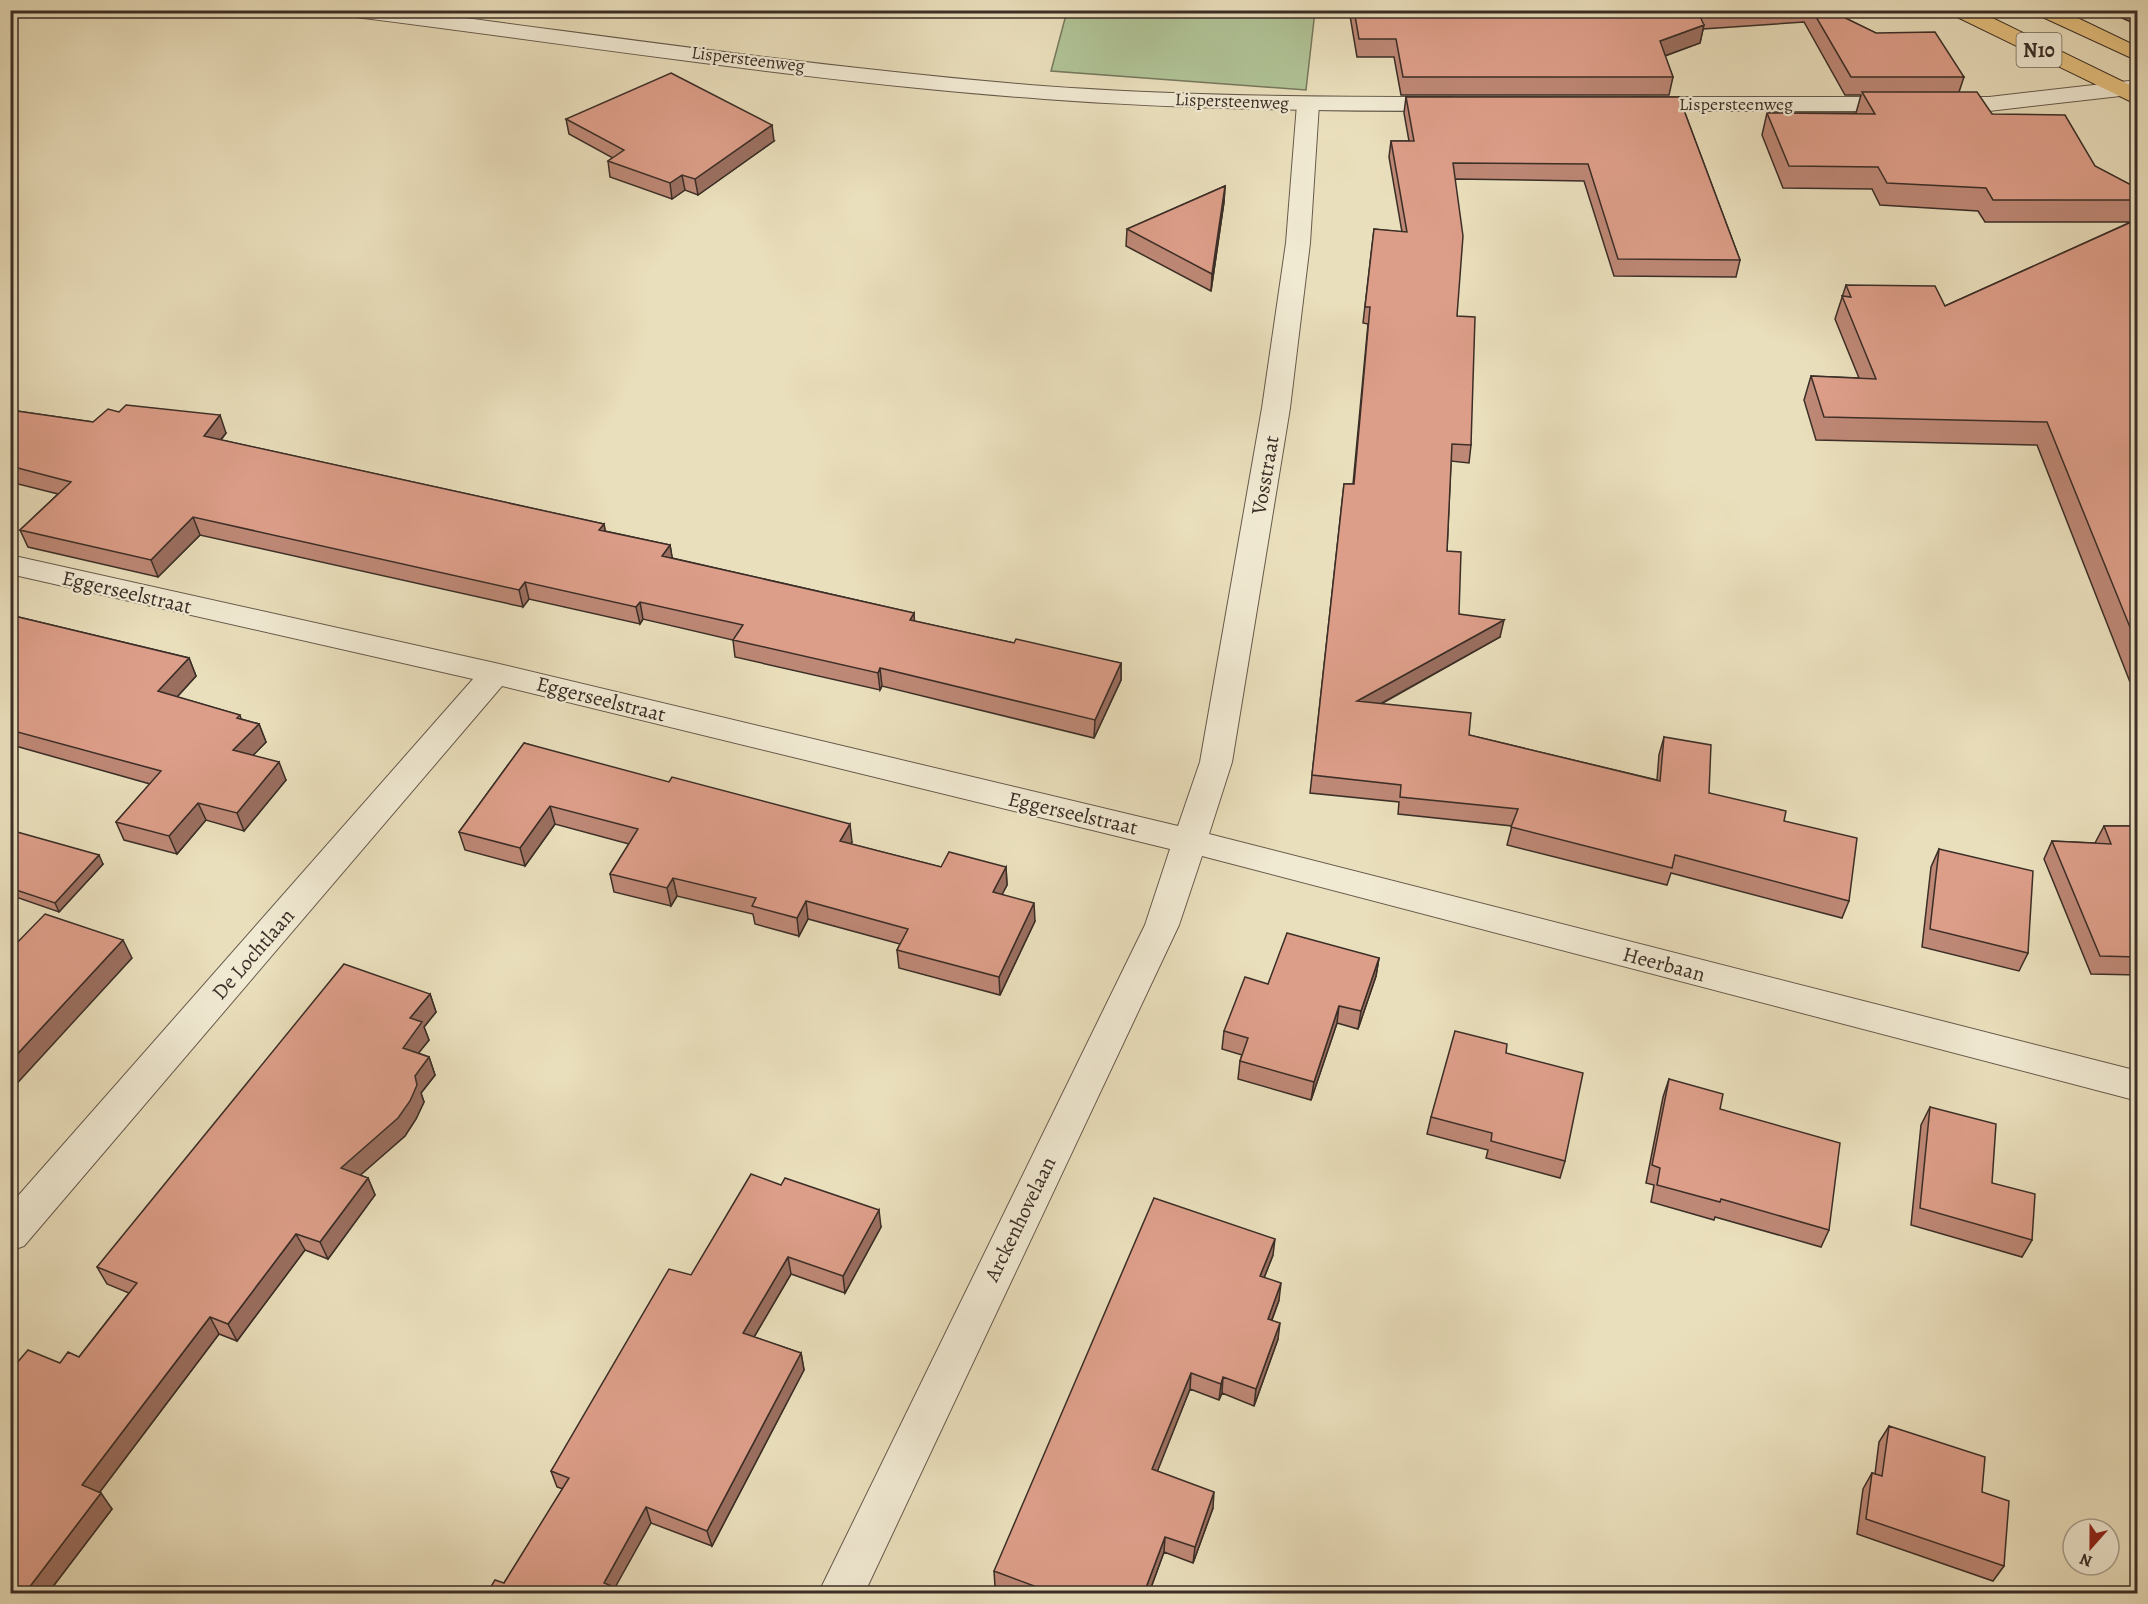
<svg xmlns="http://www.w3.org/2000/svg" width="2148" height="1604" font-family="Alegreya,serif">
  <style>
    .green { fill: #b0c396; stroke: #76785e; stroke-width: 1.5 }
    .lines { fill: none; stroke-linecap: round; stroke-linejoin: round }
    .minor-casing { stroke: #675a4c; stroke-width: 2 }
    .tertiary-casing { stroke: #675a4c; stroke-width: 2 }
    .primary-casing { stroke: #3b2e27; stroke-width: 2 }
    .minor { fill: #f1ead3; fill-rule: evenodd }
    .tertiary { fill: #f1ead3; fill-rule: evenodd }
    .primary { fill: #e5c07e; fill-rule: evenodd }
    .wall { fill: #be8876; stroke: #3b2e27; stroke-width: 1.5 }
    .shaded-wall { fill: #9b6f60; stroke: #3b2e27; stroke-width: 1.5 }
    .building { fill: #dd9e89; stroke: #3b2e27; stroke-width: 1.5 }
    .labels { text-anchor: middle; dominant-baseline: central; stroke-width: 4.5; stroke-linejoin: round; paint-order: stroke }
    .far-street-label { font-size: 18px; fill: #3b2e27; stroke: #f1ead3 }
    .shield { fill: #f1ead3; stroke: #72665b; stroke-width: 1.5 }
    .shield-label { font-size: 20px; font-weight: bold; fill: #3b2e27 }
    .street-label { font-size: 21px; fill: #3b2e27; stroke: #f1ead3 }
  </style>
  <rect width="100%" height="100%" fill="#eadfbc"/>
  <filter id="stains"><feTurbulence type="fractalNoise" baseFrequency=".00333" numOctaves="4"/><feColorMatrix values="0 0 0 0 .2 0 0 0 0 .09 0 0 0 0 .02 0 0 0 .5 -.17"/></filter>
  <radialGradient id="worn" r=".72"><stop offset=".6" stop-color="#630" stop-opacity="0"/><stop offset="1" stop-color="#630" stop-opacity=".3"/></radialGradient>
  <!-- green -->
  <path class="green" d="M1067,11H1315L1306,90L1051,71Z"/>
  <g class="lines">
    <!-- minor casing -->
    <g class="minor-casing">
      <path id="minor" d="M1308,97L1316,99L1319,104L1310,243L1290,408L1232,762L1209,834L2138,1071V1101L1202,856L1179,925L864,1594H818L1145,925L1170,849L502,686L24,1246L10,1251V1205L473,679L10,574V555L495,663L1178,826L1200,762L1262,408L1286,243L1297,104L1300,99Z"/>
    </g>
    <!-- tertiary casing -->
    <g class="tertiary-casing">
      <path id="tertiary" d="M338,10H403C616,37 829,69 1043,86C1179,96 1314,97 1450,97L1458,99L1461,104L1458,109L1450,111C1315,111 1179,109 1044,99C811,82 580,45 348,16Z
        M2138,80V94L1989,111H1636L1628,109L1625,104L1628,99L1636,97H1989Z"/>
    </g>
    <!-- primary casing -->
    <g class="primary-casing">
      <path id="primary" d="M1948,10H1976L2138,89V105L1951,14Z
        M2033,10H2061L2138,47V61L2036,14Z"/>
    </g>
    <!-- minor -->
    <use href="#minor" class="minor"/>
    <!-- tertiary -->
    <use href="#tertiary" class="tertiary"/>
    <!-- primary -->
    <use href="#primary" class="primary"/>
  </g>
  <!-- wall -->
  <path class="wall" d="M1349,10H1829L1964,77L1959,92L1992,114L2129,184L2138,180V686L2130,682L2037,445L1816,440L1804,400L1811,376L1859,378L1835,319L1846,285L1945,306L2131,222H1985L1978,211L1880,205L1872,189L1783,188L1762,135L1767,113H1856L1861,95H1845L1804,22L1703,29L1700,43L1665,56L1673,77L1669,95H1401L1394,57H1357Z
    M2104,10H2138V25Z
    M1406,97H1679L1740,260L1736,277L1614,276L1584,181L1455,179L1457,316L1471,445L1469,463L1451,461L1447,551L1459,614L1500,637L1381,704L1469,735L1657,780L1659,755L1664,737L1709,793L1784,821L1849,901L1842,918L1671,873L1667,885L1507,845L1512,826L1398,814L1399,802L1310,793L1344,484H1353L1368,324L1363,323L1374,229L1402,232L1389,157L1391,141H1409L1404,113Z
    M566,119L774,141L698,195L685,190L672,199L610,177L608,161L613,158L569,134Z
    M1225,186L1224,202L1211,291L1126,246L1127,229Z
    M10,410L93,422L119,412L226,433L221,440L604,524L605,531L670,545L672,558L914,613V621L1014,643L1121,663V680L1094,738L882,686L880,690L735,657L733,640L643,619L640,624L529,599L523,607L200,535L158,577L28,547L20,530L58,494L10,482Z
    M10,615L189,658L196,676L177,697L240,715L241,719L259,724L266,742L253,755L286,780L244,831L206,820L177,854L124,840L116,822L150,784L12,745L10,743Z
    M524,743L852,842L850,844L941,867H1006L1007,885L1002,894L1035,921L1000,995L899,968L897,950L900,944L808,919L799,936L755,924L753,914L677,896L671,906L614,892L610,874L629,844L555,824L525,866L465,850L459,832Z
    M2104,826H2138V975L2091,974L2044,859L2052,841L2095,843Z
    M10,830L103,864L59,912L10,895Z
    M1939,849L2028,953L2019,971L1922,947L1931,867Z
    M1379,958L1376,976L1358,1029L1337,1023L1311,1100L1238,1079L1240,1061L1242,1055L1222,1049L1224,1031L1268,984Z
    M430,994L436,1012L424,1027L429,1040L418,1053L429,1057L435,1075L421,1093L424,1102L416,1119L405,1136L360,1175L368,1178L375,1195L328,1259L305,1250L237,1341L219,1334L99,1493L112,1509L48,1593L60,1363L79,1357L129,1293L107,1284L97,1267Z
    M1506,1053L1565,1161L1560,1178L1486,1158L1488,1150L1427,1134L1431,1117Z
    M1669,1079L1829,1230L1821,1247L1715,1217L1714,1220L1651,1202L1654,1185L1646,1183L1663,1097Z
    M1930,1107L1992,1183L2032,1240L2022,1257L1911,1225L1921,1125Z
    M881,1227L845,1293L791,1274L754,1337L801,1353L804,1370L712,1546L651,1523L504,1583L563,1489L557,1487L551,1471L691,1275Z
    M1273,1255L1264,1278L1279,1300L1272,1320L1278,1339L1254,1406L1222,1393L1219,1400L1190,1389L1157,1471L1213,1508L1193,1563L1164,1552L1149,1593H1014L995,1586L994,1571Z
    M1889,1426L1982,1492L2004,1566L1993,1581L1857,1534L1863,1489L1872,1473L1875,1474L1879,1442Z"/>
  <!-- shaded-wall -->
  <path class="shaded-wall" d="M1704,25L1700,43L1656,59L1660,41Z
    M772,125L774,141L698,195L695,179Z
    M682,175L685,190L672,199L670,183Z
    M1225,186L1224,202L1211,291L1212,274Z
    M220,415L226,433L210,453L204,436Z
    M193,517L200,535L158,577L151,560Z
    M604,524L607,541L599,530Z
    M670,545L673,562L662,556Z
    M525,582L529,599L523,607L519,590Z
    M640,602L643,619L640,624L636,607Z
    M914,613L915,631L910,620Z
    M1504,620L1500,637L1355,718L1357,701Z
    M189,658L196,676L166,709L158,691Z
    M1121,663V680L1094,738L1095,720Z
    M880,668L882,686L880,690L878,673Z
    M259,724L266,742L241,768L233,750Z
    M279,762L286,780L244,831L237,813Z
    M198,803L206,820L177,854L169,836Z
    M550,806L555,824L525,866L520,848Z
    M850,824L852,842L842,859L840,841Z
    M99,855L103,864L59,912L55,903Z
    M1006,867L1007,885L994,910L993,892Z
    M673,878L677,896L671,906L667,888Z
    M806,901L808,919L799,936L797,918Z
    M1034,903L1035,921L1000,995L999,977Z
    M123,940L132,958L10,1091V1062Z
    M1379,958L1376,976L1358,1029L1361,1011Z
    M430,994L436,1012L424,1027L429,1040L409,1065L403,1048L410,1018Z
    M1339,1006L1337,1023L1311,1100L1314,1082Z
    M429,1057L435,1075L421,1093L424,1102L416,1119L405,1136L349,1185L341,1168Z
    M368,1178L375,1195L328,1259L320,1242Z
    M879,1210L881,1227L845,1293L843,1276Z
    M296,1234L305,1250L237,1341L228,1324Z
    M1275,1239L1273,1255L1258,1293L1260,1276Z
    M788,1257L791,1274L747,1349L743,1333Z
    M1281,1283L1279,1300L1266,1335L1268,1319Z
    M210,1317L219,1334L93,1501L82,1485Z
    M1280,1323L1278,1339L1254,1406L1256,1389Z
    M801,1353L804,1370L712,1546L707,1531Z
    M1191,1373L1190,1389L1152,1485V1469Z
    M1223,1377L1222,1393L1219,1400L1221,1384Z
    M1214,1492L1213,1508L1193,1563L1195,1547Z
    M101,1493L112,1509L48,1593H25Z
    M646,1507L651,1523L612,1593L604,1583Z
    M1165,1537L1164,1552L1149,1593H1144Z"/>
  <!-- building -->
  <path class="building" d="M1354,10H1721L1698,12L1704,25L1660,41L1673,77H1403L1396,39H1359Z
    M1812,10H1829L1876,33L1935,32L1964,77H1851Z
    M671,73L772,125L695,179L682,175L670,183L608,161L624,150L566,119Z
    M1862,92H1977L1992,114L2065,115L2095,166L2129,184L2138,180V200H1993L1986,188L1887,183L1878,167L1789,166L1767,113L1875,114Z
    M1406,97H1679L1740,260L1618,259L1588,164L1453,163L1463,236L1457,316L1475,317L1471,445L1452,444L1447,551L1461,552L1459,614L1504,620L1357,701L1471,713L1469,735L1660,781L1664,737L1711,745L1709,793L1786,811L1784,821L1857,838L1849,901L1675,855L1672,868L1511,827L1518,809L1400,797L1401,785L1312,775L1344,484H1354L1370,307H1365L1374,229L1407,232L1391,141H1414Z
    M1225,186L1212,274L1127,229Z
    M2138,219V647L2047,422L1824,417L1811,376L1876,379L1842,296L1851,297L1846,285L1935,286L1945,306Z
    M126,405L220,415L204,436L604,524L599,530L670,545L662,556L914,613L910,620L1014,643L1016,639L1121,663L1095,720L880,668L878,673L733,640L743,625L640,602L636,607L525,582L519,590L193,517L151,560L20,530L71,482L10,466V410L93,422L108,409L119,412Z
    M10,615L189,658L158,691L240,715L237,718L259,724L233,750L279,762L237,813L198,803L169,836L116,822L161,771L10,730Z
    M524,743L669,782L672,777L850,824L840,841L941,867L949,852L1006,867L993,892L1034,903L999,977L897,950L908,929L806,901L797,918L752,906L756,898L673,878L667,888L610,874L638,829L550,806L520,848L459,832Z
    M2104,826H2138V957L2100,956L2052,841L2111,844Z
    M10,830L99,855L55,903L10,888Z
    M1939,849L2033,871L2028,953L1930,929Z
    M45,914L123,940L10,1062V950Z
    M1287,933L1379,958L1361,1011L1339,1006L1314,1082L1240,1061L1248,1038L1224,1031L1245,977L1268,984Z
    M344,964L430,994L410,1018L422,1022L403,1048L429,1057L415,1076L417,1085L410,1101L398,1118L341,1168L368,1178L320,1242L296,1234L228,1324L210,1317L82,1485L101,1493L25,1593H10V1371L28,1350L60,1363L68,1352L79,1357L137,1283L97,1267Z
    M1455,1031L1507,1044L1506,1053L1583,1073L1565,1161L1491,1141L1492,1133L1431,1117Z
    M1669,1079L1723,1094L1720,1109L1840,1143L1829,1230L1721,1199L1720,1202L1657,1185L1660,1168L1652,1165Z
    M1930,1107L1996,1124L1992,1183L2035,1194L2032,1240L1920,1208Z
    M751,1174L781,1185L785,1178L879,1210L843,1276L788,1257L743,1333L801,1353L707,1531L646,1507L604,1583L628,1593H487L495,1580L504,1583L569,1478L551,1471L669,1269L691,1275Z
    M1154,1198L1275,1239L1260,1276L1281,1283L1268,1319L1280,1323L1256,1389L1223,1377L1221,1384L1191,1373L1152,1469L1214,1492L1195,1547L1165,1537L1144,1593H1053L994,1571Z
    M1889,1426L1985,1457L1982,1492L2009,1501L2004,1566L1866,1519L1872,1473L1882,1476Z"/>
  <g class="labels">
    <!-- far-street labels -->
    <g class="far-street-label">
      <text transform="translate(748 59) rotate(7)">Lispersteenweg</text>
      <text transform="translate(1232 101) rotate(2)">Lispersteenweg</text>
      <text x="1736" y="104">Lispersteenweg</text>
    </g>
    <!-- shield labels -->
    <rect class="shield" x="2016.5" y="33" width="45" height="34" rx="4.5"/>
    <g class="shield-label">
      <text x="2039" y="50">N10</text>
    </g>
    <!-- street labels -->
    <g class="street-label">
      <text transform="translate(1265 475) rotate(-80)">Vosstraat</text>
      <text transform="translate(127 592) rotate(13)">Eggerseelstraat</text>
      <text transform="translate(601 699) rotate(14)">Eggerseelstraat</text>
      <text transform="translate(1073 813) rotate(13)">Eggerseelstraat</text>
      <text transform="translate(253 954) rotate(-49)">De Lochtlaan</text>
      <text transform="translate(1664 964) rotate(15)">Heerbaan</text>
      <text transform="translate(1020 1219) rotate(-64)">Arckenhovelaan</text>
    </g>
  </g>
  <!-- margin -->
  <rect width="2148" height="1604" fill="none" stroke="#eadfbc" stroke-width="36"/>
  <rect x="12" y="12" width="2124" height="1580" fill="none" stroke="#3b2e27" stroke-width="3"/>
  <rect x="18" y="18" width="2112" height="1568" fill="none" stroke="#3b2e27" stroke-width="1.5"/>
  <!-- north arrow -->
  <g transform="translate(2091 1547) rotate(201)"><circle r="28" fill="#f1ead3" stroke="#a89f8e" stroke-width="1.5"/>
  <path d="M0-4.5L10 22L0 15L-10 22Z" fill="#8f2418"/>
  <text y="-9" font-size="16" font-weight="bold" text-anchor="middle" fill="#3b2e27">N</text>
  </g>
  <rect width="100%" height="100%" filter="url(#stains)"/>
  <rect width="100%" height="100%" fill="url(#worn)"/>
</svg>
